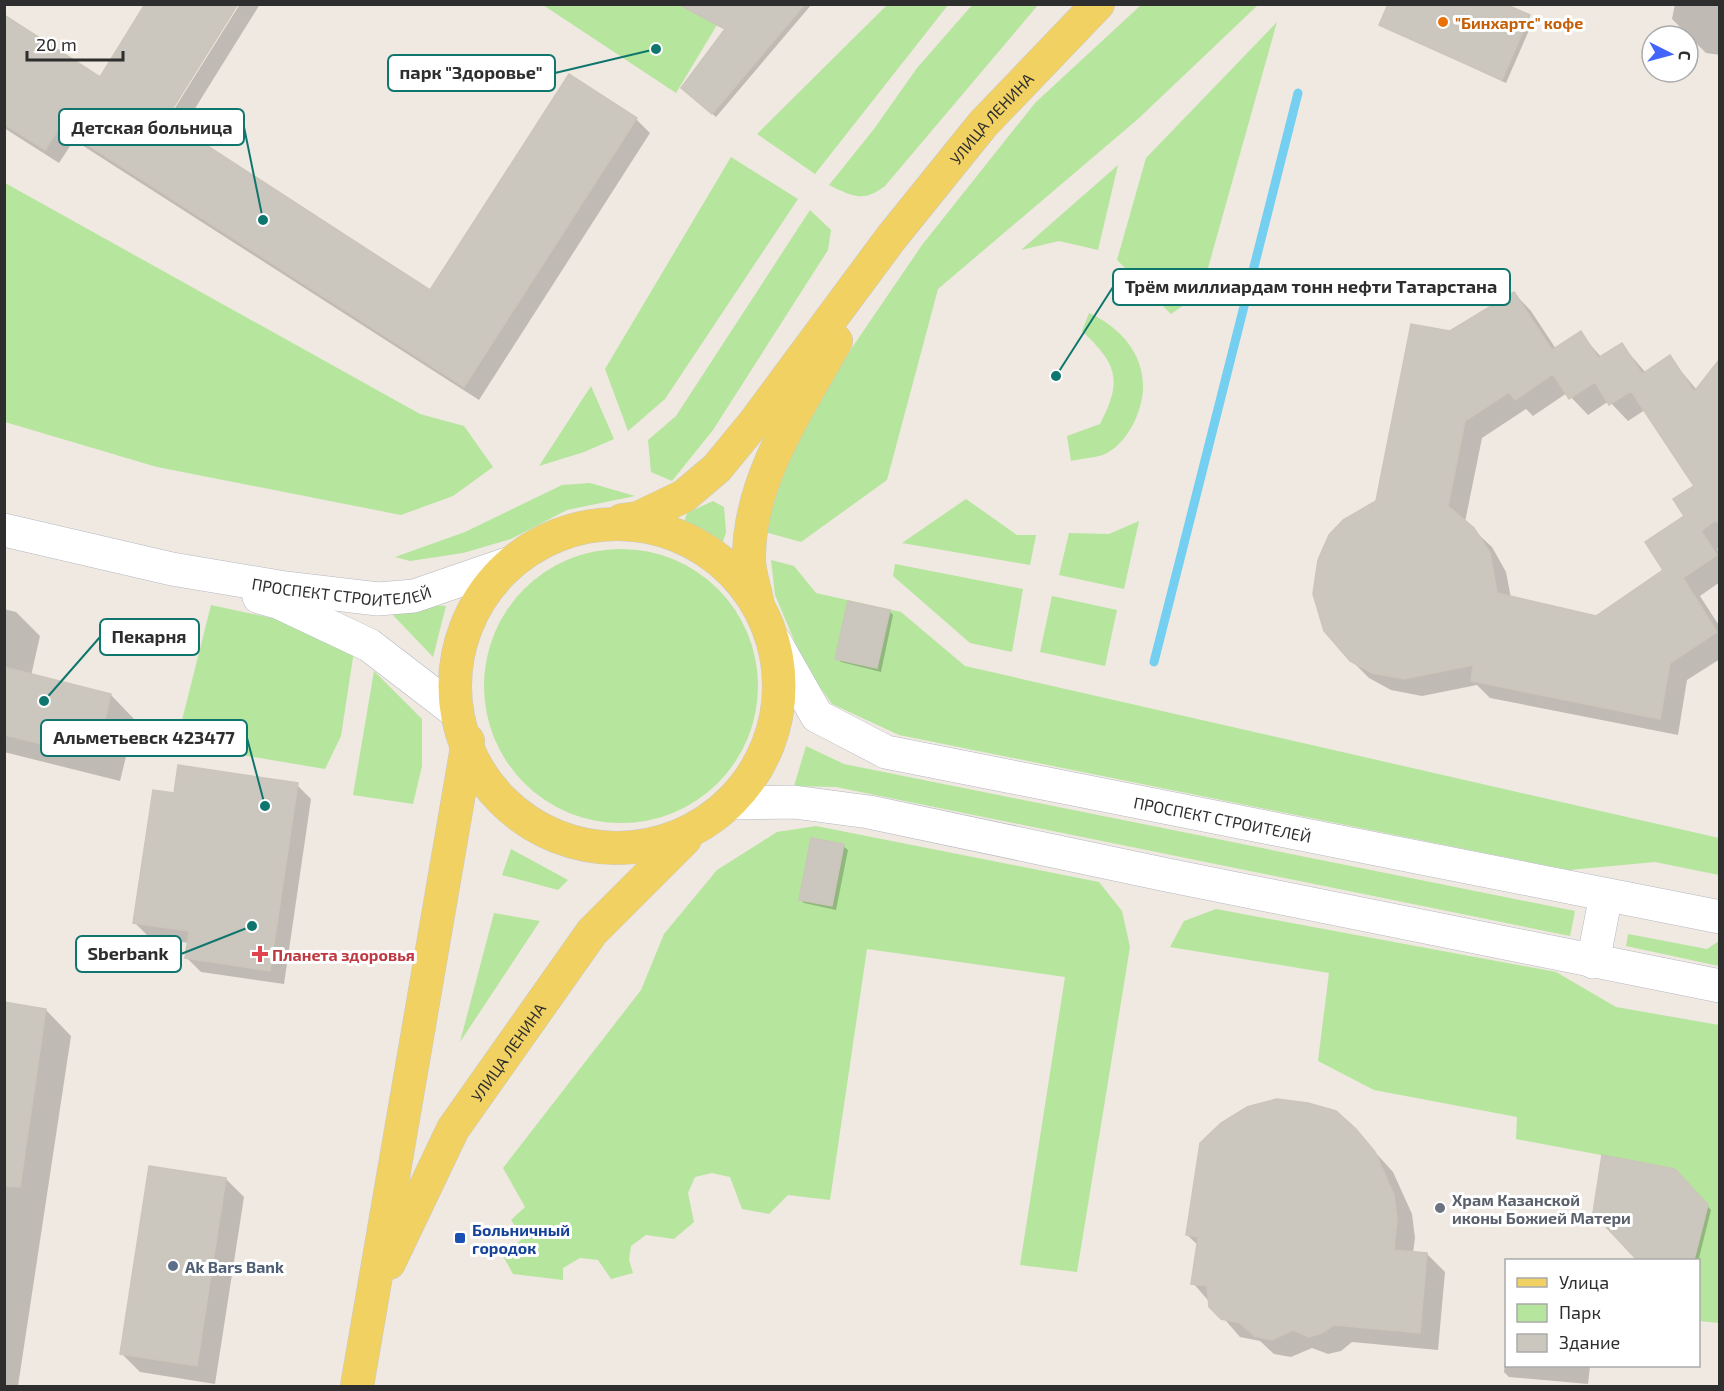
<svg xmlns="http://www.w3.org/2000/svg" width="1724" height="1391" font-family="'Exo 2',sans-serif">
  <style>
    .green { fill: #b6e59e }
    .shadow { fill: #0003; fill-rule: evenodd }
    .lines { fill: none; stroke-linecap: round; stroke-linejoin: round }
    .stream { stroke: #75cff0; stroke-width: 9 }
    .building { fill: #cbc7bf; stroke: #cbc5ba; stroke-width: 1.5; fill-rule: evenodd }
    .minor-casing { stroke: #b4b7c1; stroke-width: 34 }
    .major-casing { stroke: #c9c9c9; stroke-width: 34 }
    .minor { stroke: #fff; stroke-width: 33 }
    .major { stroke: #f2d163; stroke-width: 33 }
    .food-dot { fill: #e8710a; stroke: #fff; stroke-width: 2 }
    .health-dot { fill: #e0444e; stroke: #fff; stroke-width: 2 }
    .worship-dot { fill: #6b7280; stroke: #fff; stroke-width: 2 }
    .transit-dot { fill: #1a4fb4; stroke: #fff; stroke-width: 2 }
    .service-dot { fill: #5c6f8a; stroke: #fff; stroke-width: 2 }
    .labels { text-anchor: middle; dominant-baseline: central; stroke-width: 6; stroke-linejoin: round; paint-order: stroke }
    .food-label { font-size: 16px; font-weight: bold; fill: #c56008; stroke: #fff; text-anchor: start }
    .street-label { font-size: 16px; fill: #2e2e2e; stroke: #fff }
    .health-label { font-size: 16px; font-weight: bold; fill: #be3a42; stroke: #fff; text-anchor: start }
    .worship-label { font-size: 16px; font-weight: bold; fill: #5b616d; stroke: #fff; text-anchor: start }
    .transit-label { font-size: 16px; font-weight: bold; fill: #164399; stroke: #fff; text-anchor: start }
    .service-label { font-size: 16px; font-weight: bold; fill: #4e5e75; stroke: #fff; text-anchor: start }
    .leader { fill: none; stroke: #0f766e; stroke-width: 2 }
    .callout-dot { fill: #0f766e; stroke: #fff; stroke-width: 2 }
    .callout { fill: #fff; stroke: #0f766e; stroke-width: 2 }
    .callout-label { font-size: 18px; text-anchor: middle; font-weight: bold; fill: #2e2e2e }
  </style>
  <rect width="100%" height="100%" fill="#efe9e1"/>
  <!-- green -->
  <path class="green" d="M973,4L1038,5L885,186C863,203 852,196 829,185L874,129L917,68Z
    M543,5H729L676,93Z
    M887,5H948L815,174L757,134Z
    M1141,5H1258L1138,119L938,289L887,480L801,542L765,532L775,482L832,377L922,245L1035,103Z
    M1277,22L1201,293L1171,314L1117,260L1146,158Z
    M731,157L798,199L665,399L628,431L605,369Z
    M1118,165L1098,250L1059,241L1021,250Z
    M5,183L420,414L464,426L493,467L453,496L401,515L157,467L5,422Z
    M810,210L831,230L828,250L713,430L672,481L651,472L648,440L676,416Z
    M1089,313C1131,332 1156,372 1136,418C1130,432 1121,445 1107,453C1098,458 1082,458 1071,461L1067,436L1100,424C1123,380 1117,364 1082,331Z
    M591,386L614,439L584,452L539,466Z
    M590,483L635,496L567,510L511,539L463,553L410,561L395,557L465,532L562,485Z
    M966,499L1017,535H1036L1030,565L902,543Z
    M713,501L724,507L726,532L723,542L705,531L687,526L685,519L687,513Z
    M1139,521L1124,589L1059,575L1069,533L1109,534Z
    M484 686a137 137 0 1 1 274 0a137 137 0 1 1-274 0Z
    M771,560L794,566L816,593L901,612L965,666L1719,838V875L1655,862L1569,870L899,735L832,704L805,666L775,595Z
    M895,564L1023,589L1012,652L970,643L893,576Z
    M1052,596L1117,610L1105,666L1040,652Z
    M391,603L446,606L433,657L390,612Z
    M211,605L309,626L354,651L341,736L325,769L176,744Z
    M374,671L422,719V766L413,804L353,795Z
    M806,746L844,764L1575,911L1570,936L836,787L794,786Z
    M816,826L1099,882L1122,911L1130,947L1077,1272L1020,1265L1065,977L867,949L830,1200L788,1195L769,1214L742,1209L730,1177L712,1173L695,1177L688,1193L694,1222L674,1239L646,1235L631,1246L629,1260L633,1273L611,1279L598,1260L580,1258L563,1268V1280L513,1274L503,1256L523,1238L511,1220L525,1207L503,1168L641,990L664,934L717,870L777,832Z
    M511,849L568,880L558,890L502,875Z
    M1216,909L1556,972L1616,1007L1719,1025V1323L1699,1321L1698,1260H1694L1708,1205L1675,1169L1516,1139L1517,1117L1374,1090L1318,1061L1329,973L1170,947L1184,921Z
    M494,913L540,921L460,1042Z
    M1628,934L1707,949L1719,941V966L1626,946Z"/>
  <!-- shadow -->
  <path class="shadow" d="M240,4H260L181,131L431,292L636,119L650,133L479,400L74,140L59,163L4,128V17L163,127Z
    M812,4L716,117L687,92L726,30L681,5Z
    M1675,4H1720V55L1706,53L1672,19Z
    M1529,17L1533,21L1506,83L1380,25Z
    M1514,293L1531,311L1556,349L1580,333L1602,358L1622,345L1646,373L1669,357L1697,390L1715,368L1720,369V547L1717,549L1720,553V582L1700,596L1720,627V659L1687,680L1678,735L1490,698L1477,685L1422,696L1391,690L1369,678L1351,660L1377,502L1450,333ZM1567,393L1588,415L1609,401L1628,421L1645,410L1696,486L1665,570L1597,618L1511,598L1506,572L1492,547L1465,522L1482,438L1526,409L1533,416Z
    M4,609L16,612L40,636L31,676L111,695L135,720L120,781L4,752Z
    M889,611L893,615L881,672L841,662L837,658Z
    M297,785L311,799L284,984L201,972L187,958L189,943L149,937L135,923L175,795Z
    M843,846L848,850L836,910L804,903L800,899Z
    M4,1004L46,1010L71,1036L18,1386H4Z
    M1355,1130L1393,1172L1412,1214L1415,1238L1413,1253L1427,1254L1445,1272L1438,1350L1352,1342L1341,1351L1328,1354L1312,1348L1291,1357L1274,1354L1260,1341L1240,1337L1193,1283L1199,1246L1187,1235Z
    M1674,1170L1711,1210L1698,1262L1639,1260L1594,1213Z
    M226,1179L244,1197L215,1384L140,1372L122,1354Z
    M1506,1350V1366H1590L1588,1384L1509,1377L1504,1372Z"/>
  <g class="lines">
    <!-- stream -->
    <path class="stream" d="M1154,662L1298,93"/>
  </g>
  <!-- building -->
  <path class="building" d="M145,4H238L166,119L430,290L569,74L637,118L464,387L60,127L45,150L4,124V15L100,77Z
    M678,4H805L712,114L681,88L725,29Z
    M1388,4H1505L1530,15L1502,80L1379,25Z
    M1514,292L1552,350L1581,331L1598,358L1622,343L1642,374L1670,355L1694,392L1719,360V525L1716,520L1701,531L1717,555L1683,578L1717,632L1670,663L1660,719L1471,681L1473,665L1404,679L1372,673L1350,661L1324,631L1313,594L1318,560L1329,535L1343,520L1376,501L1411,324L1450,331ZM1553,374L1569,399L1595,382L1609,405L1631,391L1694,486L1673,499L1684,516L1645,542L1663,570L1596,616L1497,593L1490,553L1474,528L1448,506L1465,421L1509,392L1515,400Z
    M848,601L890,610L877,668L835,659Z
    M4,667L111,694L96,757L4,735Z
    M178,765L298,783L270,971L185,958L189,931L133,923L153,790L174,793Z
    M811,838L844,844L832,906L799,900Z
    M4,1002L46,1009L20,1187L4,1186Z
    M1277,1099L1308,1103L1336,1111L1356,1129L1375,1152L1394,1195L1397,1219L1394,1250L1427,1253L1420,1333L1334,1325L1322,1333L1309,1337L1293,1330L1272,1340L1254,1336L1240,1323L1221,1319L1209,1307L1207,1286L1191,1284L1198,1237L1186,1235L1200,1143L1221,1123L1247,1107Z
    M1602,1155L1675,1169L1708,1205L1694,1260H1637L1593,1213Z
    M149,1166L226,1178L197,1366L120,1354Z"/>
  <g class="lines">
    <!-- minor casing -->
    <g class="minor-casing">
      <g id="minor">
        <path id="s1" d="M4,530L172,569L285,588L378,599L414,596L507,564"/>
        <path d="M259,597L280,603L369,645L455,711"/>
        <path id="s2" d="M775,642L817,716L886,752L1720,917"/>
        <path d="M732,803L794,802L869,812L1167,875L1720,986"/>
        <path d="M1593,962L1606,895"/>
      </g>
    </g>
    <!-- major casing -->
    <g class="major-casing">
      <g id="major">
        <path id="s3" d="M622,520L638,518L684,496L717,468L754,423L891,238L983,124L1098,4"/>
        <circle cx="617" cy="686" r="162"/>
        <path d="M757,601C755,588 749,573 749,560C748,480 799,408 836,341"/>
        <path id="s4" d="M389,1263L453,1129L592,932L685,839"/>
        <path d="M357,1386L468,741"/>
      </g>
    </g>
    <!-- minor -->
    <use href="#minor" class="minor"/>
    <!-- major -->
    <use href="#major" class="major"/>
  </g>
  <!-- markers -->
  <circle class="food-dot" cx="1443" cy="22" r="6"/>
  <path class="health-dot" d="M257 945h6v6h6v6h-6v6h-6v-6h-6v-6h6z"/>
  <circle class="worship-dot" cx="1440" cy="1208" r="6"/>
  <rect class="transit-dot" x="454" y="1232" width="12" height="12" rx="3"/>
  <circle class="service-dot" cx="173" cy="1266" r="6"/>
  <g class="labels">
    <!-- food labels -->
    <g class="food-label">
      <text x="1455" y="22">"Бинхартс" кофе</text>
    </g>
    <!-- street labels -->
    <g class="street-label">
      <text stroke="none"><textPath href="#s3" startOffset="555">УЛИЦА ЛЕНИНА</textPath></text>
      <text stroke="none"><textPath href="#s1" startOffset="344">ПРОСПЕКТ СТРОИТЕЛЕЙ</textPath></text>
      <text stroke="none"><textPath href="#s2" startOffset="506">ПРОСПЕКТ СТРОИТЕЛЕЙ</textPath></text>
      <text stroke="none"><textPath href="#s4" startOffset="243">УЛИЦА ЛЕНИНА</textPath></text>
    </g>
    <!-- health labels -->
    <g class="health-label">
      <text x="272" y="954">Планета здоровья</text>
    </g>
    <!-- worship labels -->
    <g class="worship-label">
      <text x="1452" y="1199">Храм Казанской<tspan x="1452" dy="18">иконы Божией Матери</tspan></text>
    </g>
    <!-- transit labels -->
    <g class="transit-label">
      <text x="472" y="1229">Больничный<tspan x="472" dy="18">городок</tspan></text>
    </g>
    <!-- service labels -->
    <g class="service-label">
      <text x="185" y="1266">Ak Bars Bank</text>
    </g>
  </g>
  <!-- callouts -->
  <path class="leader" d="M656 49L555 73M263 220L244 127M1056 376L1113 287M44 701L100 637M265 806L247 738M252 926L181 954"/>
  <g class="callout-dot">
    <circle cx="656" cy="49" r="6"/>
    <circle cx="263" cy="220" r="6"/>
    <circle cx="1056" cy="376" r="6"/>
    <circle cx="44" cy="701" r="6"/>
    <circle cx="265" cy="806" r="6"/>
    <circle cx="252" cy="926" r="6"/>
  </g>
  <g class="callout">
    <rect x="388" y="55" width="167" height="36" rx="6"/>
    <rect x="59" y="109" width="185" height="36" rx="6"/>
    <rect x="1113" y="269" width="397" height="36" rx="6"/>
    <rect x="100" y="619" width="99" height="36" rx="6"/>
    <rect x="41" y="720" width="206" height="36" rx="6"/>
    <rect x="76" y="936" width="105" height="36" rx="6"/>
  </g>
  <g class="callout-label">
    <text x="471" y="79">парк "Здоровье"</text>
    <text x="152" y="134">Детская больница</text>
    <text x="1311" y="293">Трём миллиардам тонн нефти Татарстана</text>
    <text x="149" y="643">Пекарня</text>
    <text x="144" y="744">Альметьевск 423477</text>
    <text x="128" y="960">Sberbank</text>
  </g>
  <!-- border -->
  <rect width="1724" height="1391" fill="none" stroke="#2e2e2e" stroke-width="12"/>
  <!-- legend -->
  <rect x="1505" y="1259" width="195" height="108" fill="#ffffff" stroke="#ababab" stroke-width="1.5"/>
  <rect x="1517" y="1278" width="30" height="9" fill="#f2d163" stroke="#ababab" stroke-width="1.5"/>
  <text x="1559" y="1289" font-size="18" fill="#2e2e2e">Улица</text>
  <rect x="1517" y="1304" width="30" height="18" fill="#b6e59e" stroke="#ababab" stroke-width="1.5"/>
  <text x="1559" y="1319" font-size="18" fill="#2e2e2e">Парк</text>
  <rect x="1517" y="1334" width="30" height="18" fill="#cbc7bf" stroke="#ababab" stroke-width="1.5"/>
  <text x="1559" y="1349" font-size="18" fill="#2e2e2e">Здание</text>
  <!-- north arrow -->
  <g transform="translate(1670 54) rotate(96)"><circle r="28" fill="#ffffff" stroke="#ababab" stroke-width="1.5"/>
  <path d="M0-4.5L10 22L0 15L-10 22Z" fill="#4264fb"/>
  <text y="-9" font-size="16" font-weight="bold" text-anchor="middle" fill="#2e2e2e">С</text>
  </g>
  <!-- scale -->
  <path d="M27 51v9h96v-9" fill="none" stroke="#2e2e2e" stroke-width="3"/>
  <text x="36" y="51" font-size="18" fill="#2e2e2e" stroke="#ffffff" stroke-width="4.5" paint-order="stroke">20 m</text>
</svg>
